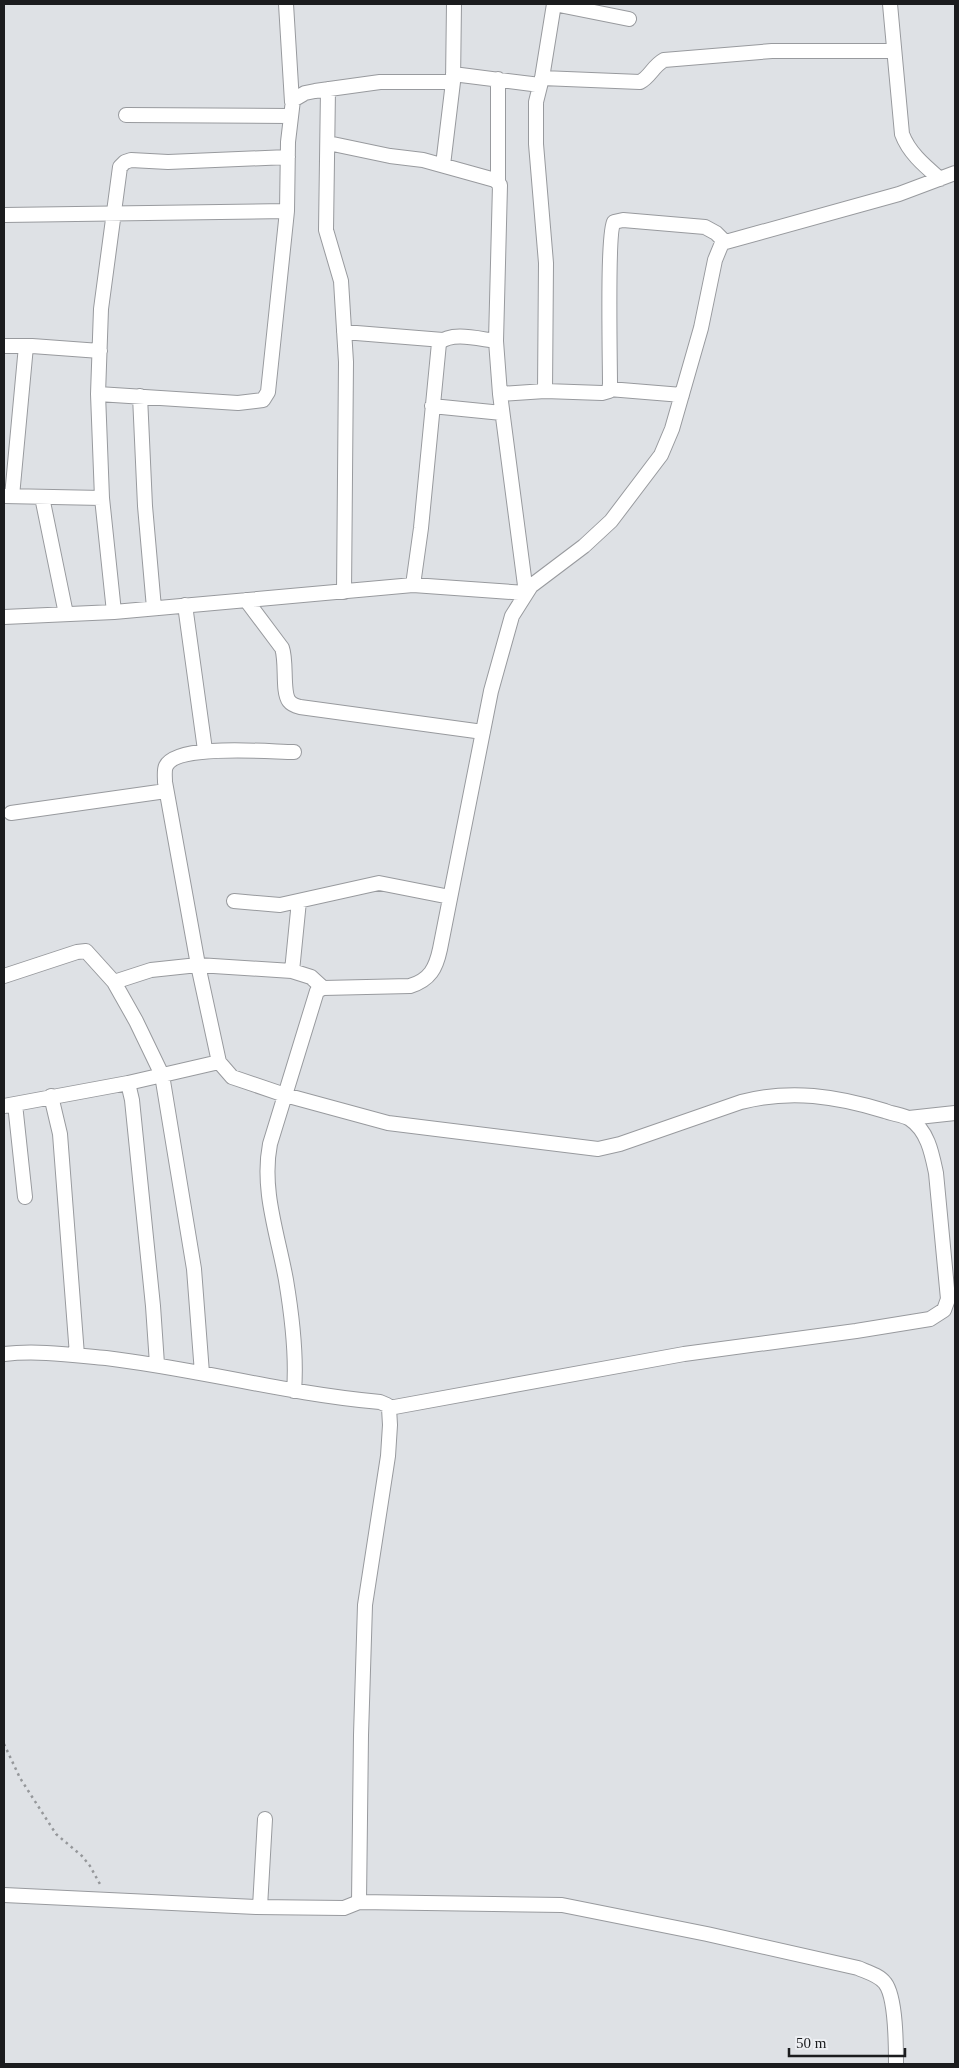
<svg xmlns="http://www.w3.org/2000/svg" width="959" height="2068" font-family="Georgia,serif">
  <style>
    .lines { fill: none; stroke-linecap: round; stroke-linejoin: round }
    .minor-casing { stroke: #989a9e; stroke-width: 16 }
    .path { stroke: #95979a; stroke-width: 2.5; stroke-dasharray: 2.5 4; stroke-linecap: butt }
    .minor { stroke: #fff; stroke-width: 14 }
  </style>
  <rect width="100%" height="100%" fill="#dee1e5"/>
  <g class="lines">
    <!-- minor casing -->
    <g class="minor-casing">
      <path id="minor" d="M286,4L292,102
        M554,4L629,19
        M890,4L902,134C909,153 925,166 940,179
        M453,74L540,85
        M542,78L640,82C650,77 653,66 664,60L772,51H894
        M498,79V182
        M328,89L326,230L341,281L346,362L344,592
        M126,115L290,116
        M443,165L453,82L454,4
        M4,215L287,211
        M344,332L443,340
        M4,346H32L100,351
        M609,389L682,395
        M545,391L546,263L536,144V102L542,78L554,4
        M98,394L238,403L263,400L268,392L287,211L288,142L293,100L305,93L315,91L380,82H453
        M500,394L545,391L602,393L609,391L610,384C610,362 607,232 614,222L623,220L705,227L716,233L725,242
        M140,396L145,506L154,608
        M432,406L502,413
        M4,496L102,498
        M12,496L26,346
        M42,497L66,614
        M413,585L421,528L439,343C452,331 479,339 496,341
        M246,600L282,648C287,662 282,692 289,701C292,705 296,706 300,707L483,732
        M185,605L205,750
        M114,612L102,498L98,394L101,309L120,167L125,162L131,160L168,162L288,157
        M4,617L114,612L413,585L526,593L500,394L496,341L500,185L495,180L423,160L390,156L328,143
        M294,752C271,752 177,743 166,766C164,770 165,777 165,782L198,965L219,1062L232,1077L285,1095L388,1123L598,1149L620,1144L741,1102C791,1089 836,1096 885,1111C892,1114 904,1115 910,1119C928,1131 932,1154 936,1173L948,1299L944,1310L930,1319L856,1331L684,1354L389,1408
        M11,813L166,791
        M234,901L280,905L379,883L450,897
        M292,971L299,901
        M4,976L77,952L86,951L114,982L136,1021L162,1075L194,1269L202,1373
        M114,982L151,970L198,965L292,971L311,977L323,988
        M128,1083L132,1100L153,1306L157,1364
        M51,1096L60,1134L77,1355
        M15,1104L25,1197
        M4,1106L128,1083L219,1062
        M909,1118L955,1113
        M4,1354C37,1350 73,1355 106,1358C198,1369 288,1394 380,1402L387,1405L389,1408L390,1425L388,1456L365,1605L361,1735L359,1902L344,1908L256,1907L4,1895
        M294,1391C297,1355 292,1316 286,1280C278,1235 261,1190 270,1144L317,991L323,988L410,986C430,980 436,968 440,949L491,691L512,616L531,586L584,546L611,521L661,455L672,429L701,328L715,260L722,243L899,194L955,173
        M359,1902L562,1905L707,1934L858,1968C867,1972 879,1975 885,1983C896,1997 896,2046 896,2064
        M260,1907L265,1819"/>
    </g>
    <!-- path -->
    <path class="path" d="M4,1744L20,1778L56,1834L82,1856L90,1866L101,1886"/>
    <!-- minor -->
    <use href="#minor" class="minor"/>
  </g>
  <!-- border -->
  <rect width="959" height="2068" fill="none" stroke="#1b1c1e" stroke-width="10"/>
  <!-- scale -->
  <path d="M789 2048v8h116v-8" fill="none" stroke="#1b1c1e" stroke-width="2.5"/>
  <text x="796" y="2048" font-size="15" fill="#1b1c1e" stroke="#eceef2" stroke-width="4" paint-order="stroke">50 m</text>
</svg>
